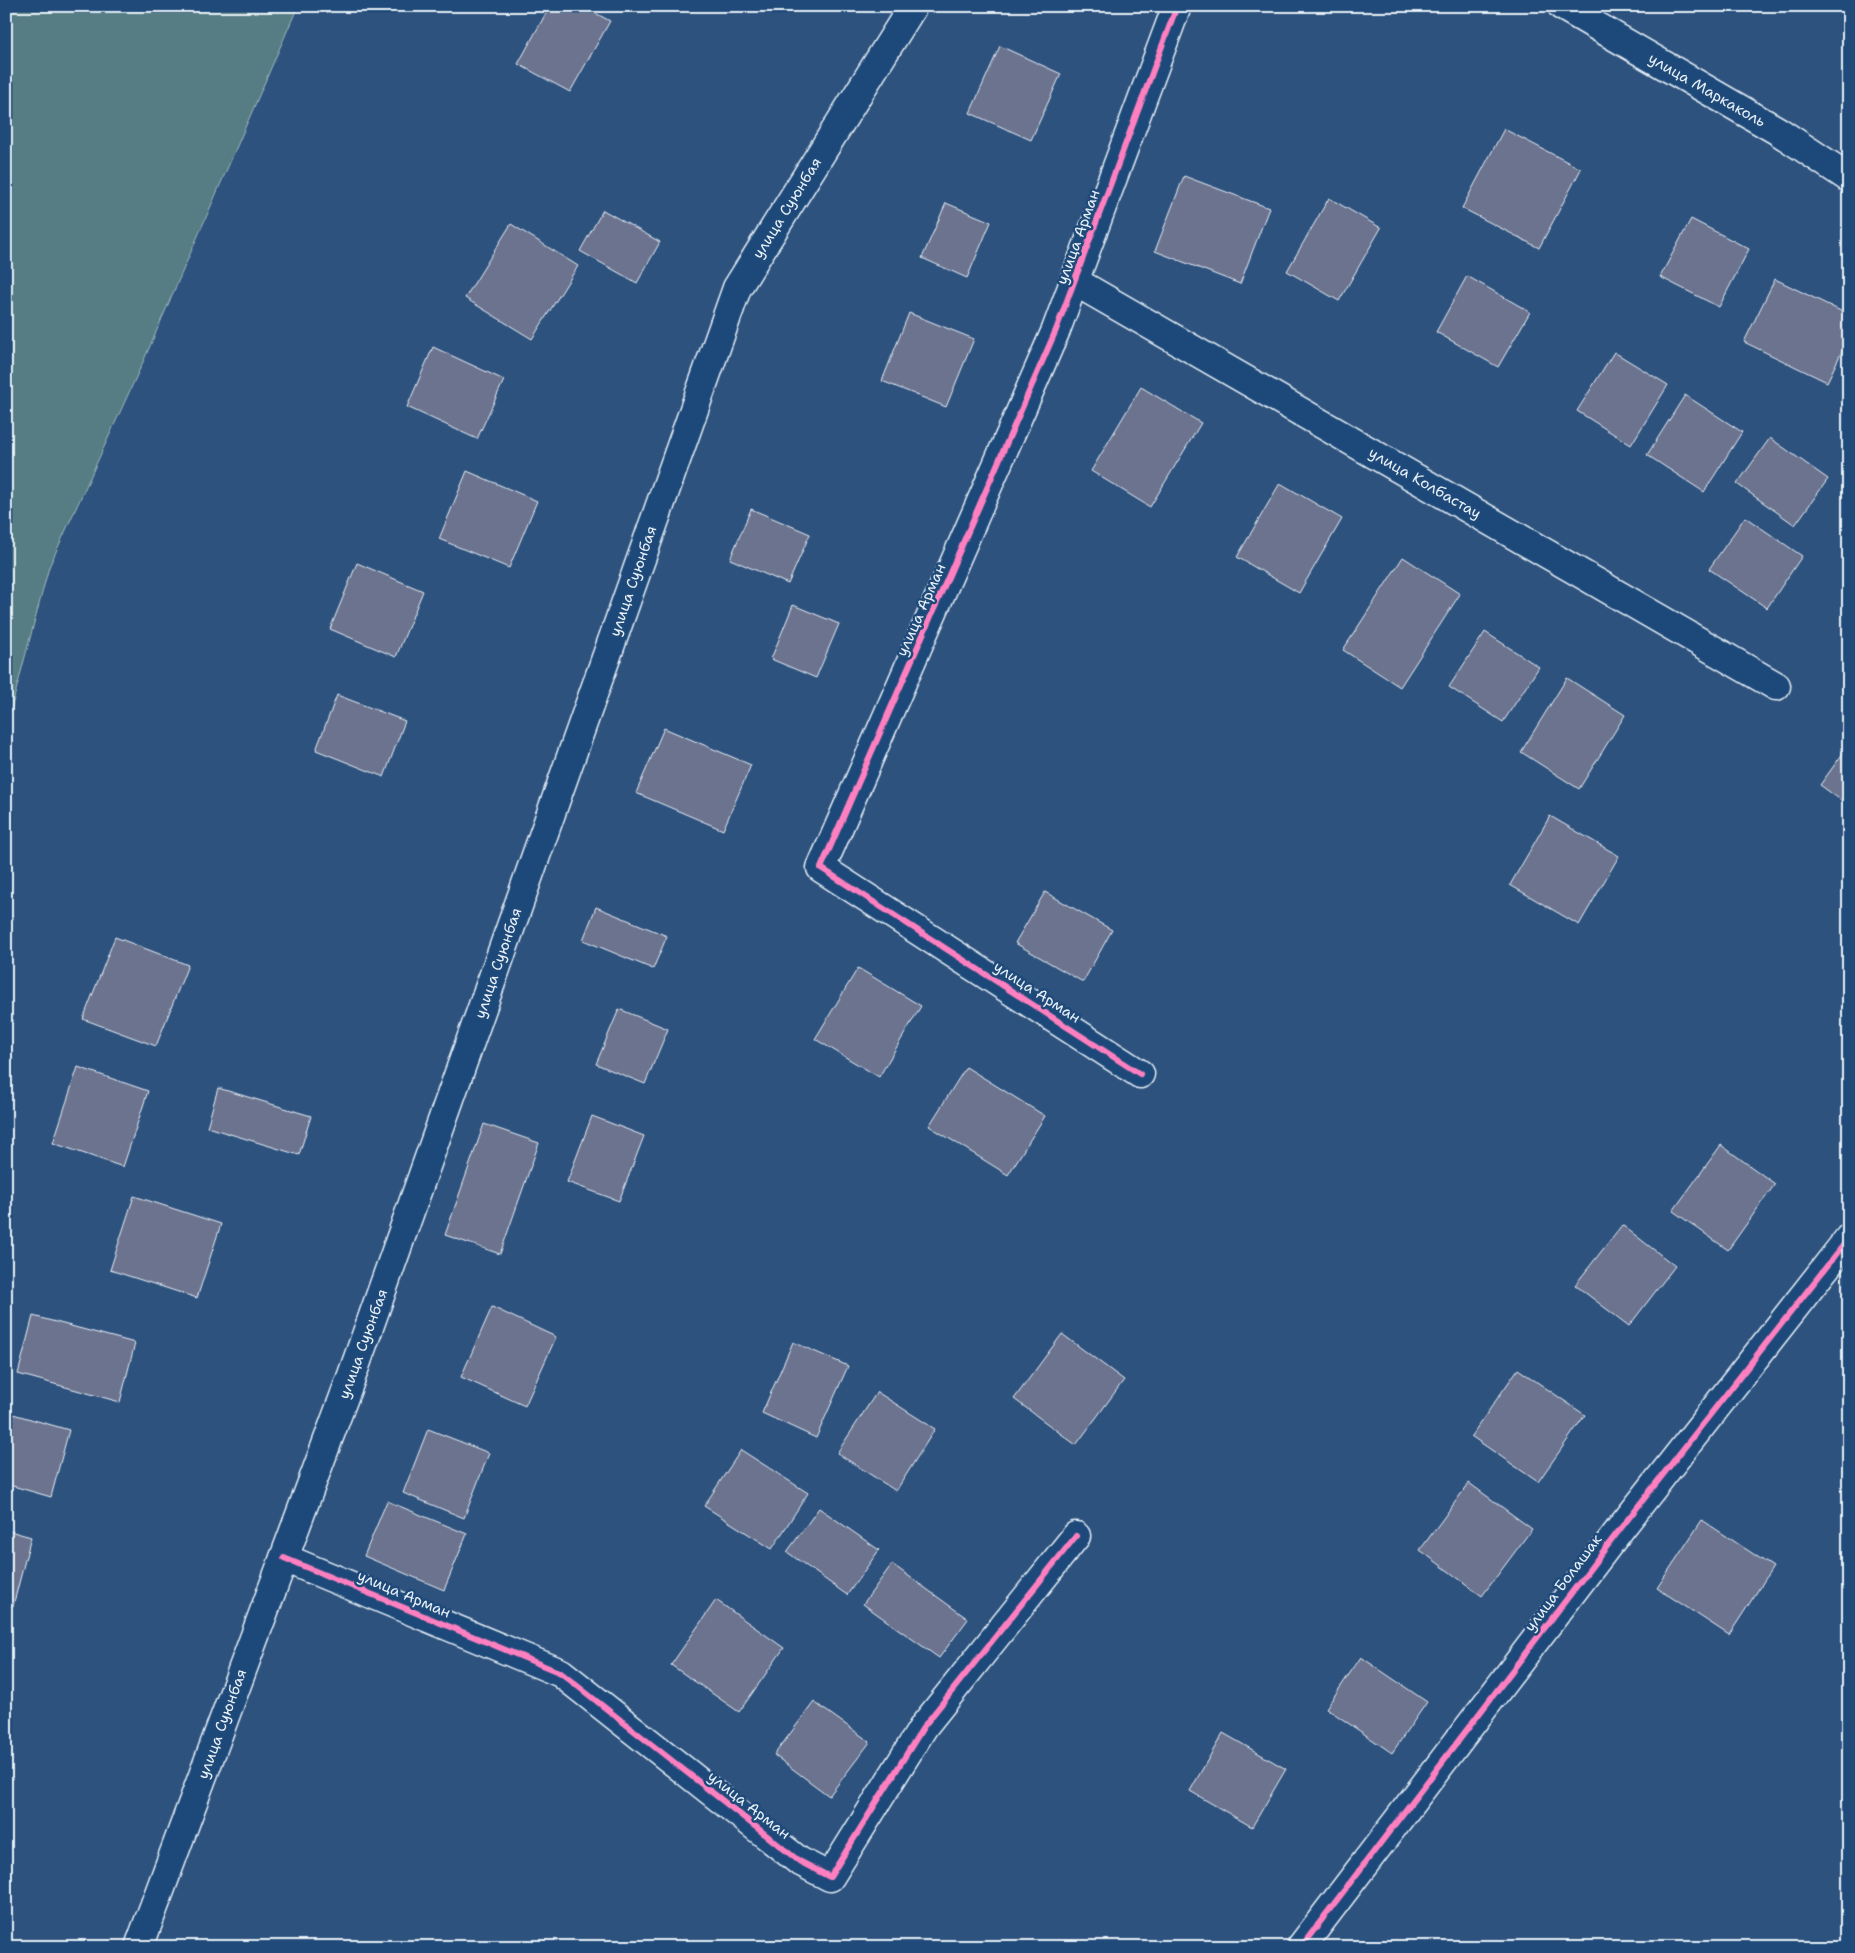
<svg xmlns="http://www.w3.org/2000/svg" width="1855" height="1953" font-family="'Shantell Sans',sans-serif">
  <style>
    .green { fill: #577d83; stroke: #a0b7be }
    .building { fill: #6c738f; stroke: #e8f1f8 }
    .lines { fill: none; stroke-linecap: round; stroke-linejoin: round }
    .street-casing { stroke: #e8f1f8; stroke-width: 31 }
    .secondary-casing { stroke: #e8f1f8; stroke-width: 31 }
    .street { stroke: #1f4a7a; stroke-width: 28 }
    .secondary { stroke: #1f4a7a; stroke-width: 28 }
    .cycleway-casing { stroke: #1f4a7a; stroke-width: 9 }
    .cycleway { stroke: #ff80c0; stroke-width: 6 }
    .labels { text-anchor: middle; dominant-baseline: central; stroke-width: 5; stroke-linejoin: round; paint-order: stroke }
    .street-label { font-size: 15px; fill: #e8f1f8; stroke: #1f4a7a }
  </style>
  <rect width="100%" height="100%" fill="#2e527e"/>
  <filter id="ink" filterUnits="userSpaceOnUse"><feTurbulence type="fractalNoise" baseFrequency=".02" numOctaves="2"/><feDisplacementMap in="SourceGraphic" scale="10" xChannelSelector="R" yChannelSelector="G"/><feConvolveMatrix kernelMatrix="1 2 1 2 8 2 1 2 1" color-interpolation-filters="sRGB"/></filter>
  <g filter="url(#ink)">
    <!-- green -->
    <path class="green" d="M6,6H298L143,362L49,567L6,728Z"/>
    <!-- building -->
    <path class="building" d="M550,6H582L610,21L570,92L518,64Z
      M1000,46L1061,74L1031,140L970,113Z
      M1504,129L1581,169L1539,248L1462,208Z
      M1184,176L1269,208L1240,284L1155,251Z
      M1329,198L1381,228L1339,301L1287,271Z
      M946,203L991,222L967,278L922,258Z
      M603,210L660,242L637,283L580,251Z
      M1691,219L1749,249L1719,307L1660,277Z
      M511,224L578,266L532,339L465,298Z
      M1467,276L1530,312L1498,367L1436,332Z
      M1775,279L1849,315V337L1827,382L1744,342Z
      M909,313L974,339L946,407L882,381Z
      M433,347L504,380L477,439L407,407Z
      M1614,352L1668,385L1631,445L1577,411Z
      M1141,387L1201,423L1150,507L1091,471Z
      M1685,395L1742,432L1704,492L1647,455Z
      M1770,438L1828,479L1795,525L1737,484Z
      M467,471L537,501L509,568L439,539Z
      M1280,483L1342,519L1299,593L1237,557Z
      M751,509L810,534L788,584L730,559Z
      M1745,517L1802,556L1767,608L1709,569Z
      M1403,557L1460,594L1400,687L1343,650Z
      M357,563L423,591L396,657L330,629Z
      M793,605L839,624L816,678L771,659Z
      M1485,632L1539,667L1503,722L1449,687Z
      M1567,678L1625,715L1579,789L1521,752Z
      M337,695L405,721L384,777L316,750Z
      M664,728L751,765L723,830L636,793Z
      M1849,745V806L1820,785Z
      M1550,816L1619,856L1579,925L1510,885Z
      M1045,892L1112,930L1083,982L1015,943Z
      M596,907L667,936L653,969L583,940Z
      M115,937L188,965L156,1046L83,1019Z
      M858,968L921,1006L879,1077L815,1039Z
      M619,1009L668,1029L645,1084L596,1064Z
      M78,1067L148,1091L123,1167L53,1143Z
      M966,1067L1045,1116L1008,1175L929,1126Z
      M218,1088L311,1116L299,1155L207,1127Z
      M592,1116L644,1136L619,1201L567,1182Z
      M484,1124L539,1143L500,1254L445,1235Z
      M1721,1145L1775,1184L1728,1250L1673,1211Z
      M134,1196L221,1224L197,1298L110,1270Z
      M1622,1225L1675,1266L1629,1326L1575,1285Z
      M492,1307L556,1337L525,1406L461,1377Z
      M33,1316L135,1343L120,1402L18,1374Z
      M1062,1334L1124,1380L1076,1445L1014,1399Z
      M793,1342L848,1366L816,1438L762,1413Z
      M1518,1369L1585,1415L1538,1482L1471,1436Z
      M877,1392L935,1429L896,1491L837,1453Z
      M6,1412L69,1430L51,1497L6,1484Z
      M428,1429L489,1453L464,1518L403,1493Z
      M741,1450L808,1493L772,1549L704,1506Z
      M1469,1483L1532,1529L1482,1596L1420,1550Z
      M387,1501L467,1534L444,1590L364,1556Z
      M819,1508L879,1550L847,1595L787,1552Z
      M1702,1520L1773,1567L1729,1635L1657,1588Z
      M6,1530L31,1537L13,1606L6,1605Z
      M892,1564L968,1619L939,1658L863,1604Z
      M716,1600L784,1648L739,1712L671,1665Z
      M1361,1657L1427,1702L1392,1753L1326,1708Z
      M814,1702L870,1742L829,1796L774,1755Z
      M1223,1733L1286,1769L1252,1827L1190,1791Z"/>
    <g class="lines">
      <!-- street casing -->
      <g class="street-casing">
        <path id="street" d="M1562,6L1778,131L1849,178
          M1074,281L1776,686
          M1140,1074L821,868L1056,330L1177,6
          M284,1558L561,1673L799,1861L830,1877L924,1726L1076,1536
          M1301,1947L1621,1528L1849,1238"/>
      </g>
      <!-- secondary casing -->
      <g class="secondary-casing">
        <path id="secondary" d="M139,1947L351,1378L737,288L913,6"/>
      </g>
      <!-- street -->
      <use href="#street" class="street"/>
      <!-- secondary -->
      <use href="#secondary" class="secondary"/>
      <!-- cycleway casing -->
      <g class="cycleway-casing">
        <path id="cycleway" d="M1140,1074L821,868L1056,330L1177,6
          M284,1558L561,1673L799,1861L830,1877L924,1726L1076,1536
          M1301,1947L1621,1528L1849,1238"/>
      </g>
      <!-- cycleway -->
      <use href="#cycleway" class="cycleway"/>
    </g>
  </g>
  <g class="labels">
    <!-- street labels -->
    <g class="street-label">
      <text transform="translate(1707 90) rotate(30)">улица Маркаколь</text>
      <text transform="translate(787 208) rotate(-58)">улица Суюнбая</text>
      <text transform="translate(1078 237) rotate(-70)">улица Арман</text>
      <text transform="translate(1425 483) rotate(30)">улица Колбастау</text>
      <text transform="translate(633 581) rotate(-71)">улица Суюнбая</text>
      <text transform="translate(921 610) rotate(-66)">улица Арман</text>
      <text transform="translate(498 963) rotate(-71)">улица Суюнбая</text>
      <text transform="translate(1037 992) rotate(33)">улица Арман</text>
      <text transform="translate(363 1344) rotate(-70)">улица Суюнбая</text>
      <text transform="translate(1563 1583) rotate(-53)">улица Болашак</text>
      <text transform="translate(404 1594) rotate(23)">улица Арман</text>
      <text transform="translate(222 1724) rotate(-70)">улица Суюнбая</text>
      <text transform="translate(749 1805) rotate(38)">улица Арман</text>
    </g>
  </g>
  <!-- margin -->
  <rect width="1855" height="1953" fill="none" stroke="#1f4a7a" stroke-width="25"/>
  <rect x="12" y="12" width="1830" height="1928" fill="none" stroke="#e8f1f8" stroke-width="2" filter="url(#ink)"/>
</svg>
